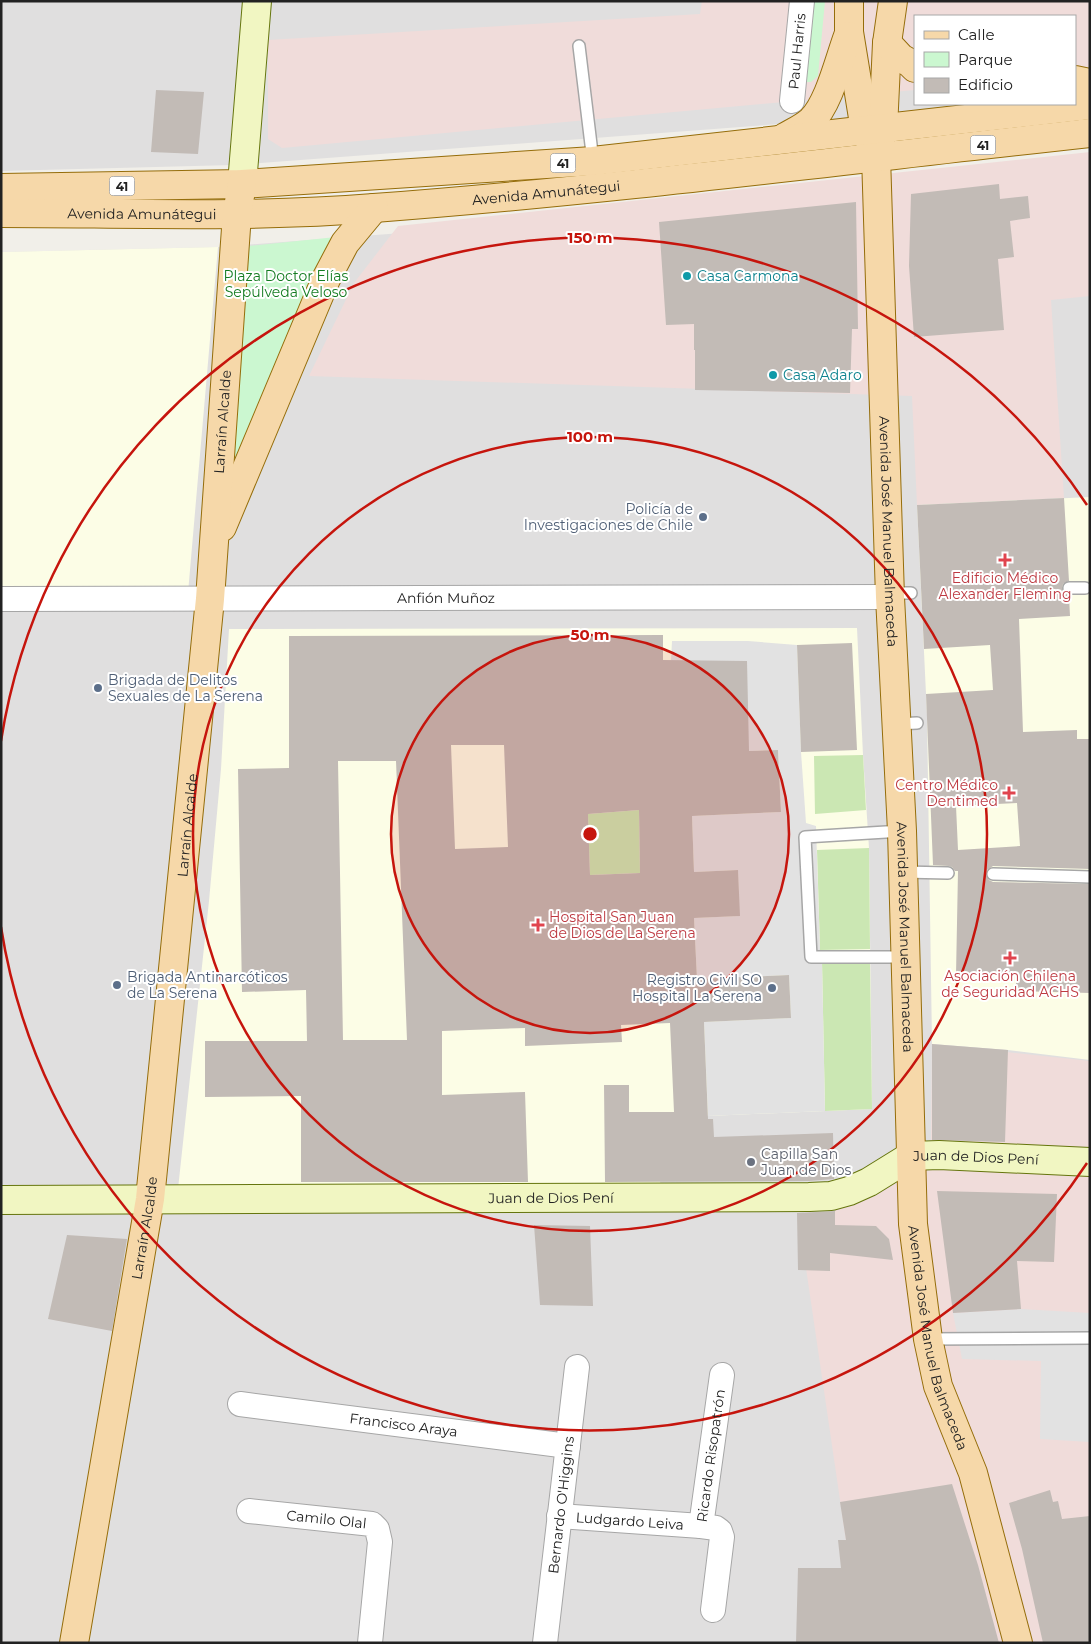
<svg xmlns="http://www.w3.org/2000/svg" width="1091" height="1644" font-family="Montserrat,sans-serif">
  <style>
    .residential { fill: #e0dfdf }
    .commercial { fill: #f0dcda }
    .education { fill: #fcfde6 }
    .grass { fill: #cbe7b3 }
    .park { fill: #cbf7d0 }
    .parking { fill: #e2e2e2 }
    .building { fill: #c2bbb6; fill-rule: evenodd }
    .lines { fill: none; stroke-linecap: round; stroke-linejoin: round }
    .lane-casing { stroke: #a6a6a6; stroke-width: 14 }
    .street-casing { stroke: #a6a6a6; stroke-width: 26 }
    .secondary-casing { stroke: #65750d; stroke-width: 30 }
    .primary-casing { stroke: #956d0a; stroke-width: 30 }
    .lane { stroke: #fff; stroke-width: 11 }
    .street { stroke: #fff; stroke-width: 24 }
    .secondary { stroke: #f1f6c2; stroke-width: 28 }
    .primary { stroke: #f6d8a9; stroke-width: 28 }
    .ring { fill: none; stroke: #c6150d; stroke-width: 2.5 }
    .culture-dot { fill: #0f9aa8; stroke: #fff; stroke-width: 2 }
    .service-dot { fill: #5c6f8a; stroke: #fff; stroke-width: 2 }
    .health-dot { fill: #e0444e; stroke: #fff; stroke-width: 2 }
    .worship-dot { fill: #6b7280; stroke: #fff; stroke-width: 2 }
    .labels { text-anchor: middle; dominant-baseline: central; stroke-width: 4; stroke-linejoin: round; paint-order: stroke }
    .shield { fill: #fff; stroke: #646464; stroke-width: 1 }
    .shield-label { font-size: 12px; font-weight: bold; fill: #222 }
    .street-label { font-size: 14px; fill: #222; stroke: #fff }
    .park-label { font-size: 14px; fill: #147c21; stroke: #fff }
    .culture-label { font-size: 14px; fill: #0d838f; stroke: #fff; text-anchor: start }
    .service-label { font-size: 14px; fill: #4e5e75; stroke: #fff; text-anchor: end }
    .health-label { font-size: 14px; fill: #be3a42; stroke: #fff }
    .worship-label { font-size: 14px; fill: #5b616d; stroke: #fff; text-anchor: start }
    .centre { fill: #c6150d; stroke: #fff; stroke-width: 2.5 }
    .ring-label { font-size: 15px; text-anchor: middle; font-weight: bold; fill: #c6150d; stroke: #fff; stroke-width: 4; stroke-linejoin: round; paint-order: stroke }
  </style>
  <rect width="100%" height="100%" fill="#f1efe9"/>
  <!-- residential -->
  <path class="residential" d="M1,1H1090L1075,16H915V104H991L900,115L233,165L1,171Z
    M1090,173V1643H1V252L218,247L428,231Z"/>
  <!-- commercial -->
  <path class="commercial" d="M702,1H1090V74L1075,76V16H915V90L282,148L268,139V40L700,14Z
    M1090,152V296L1051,300L1064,498L917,505L912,396L309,376L354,283L398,226Z
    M932,1044L1090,1061V1643H861L801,1234L931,1145Z"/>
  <!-- education -->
  <path class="education" d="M218,247L188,593L1,595V252Z
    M1090,497V1060L1008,1050L932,1044L927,715L917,505Z
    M857,628L863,755L869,848L872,1109L708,1116H661L660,1195L178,1189L209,901L221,769L229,629Z"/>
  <!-- grass -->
  <path class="grass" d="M863,755L866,810L815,814L814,756Z
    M639,810L640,873L590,875L588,814Z
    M869,848L870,949L820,950L817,850Z
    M822,962L870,964L872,1109L825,1111Z"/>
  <!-- park -->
  <path class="park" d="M804,1H825L818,76L811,82H801Z
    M365,234L225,505L248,246Z"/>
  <!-- parking -->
  <path class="parking" d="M672,641H748L797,645L801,752L806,823L816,826L820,950L822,962L825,1111L708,1116L704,1022L791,1018L789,975L697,979L694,918L739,916L738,870L694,872L692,816L781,812L778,750L749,751L671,660Z
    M1021,1309L1090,1313V1442L1040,1439L1041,1361L962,1359L953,1313Z"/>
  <!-- building -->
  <path class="building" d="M156,90L204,92L198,154L151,152Z
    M999,184L1000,199L1028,196L1030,218L1010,221L1014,257L998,259L1004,330L914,337L909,266L911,194Z
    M856,202L858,329H852L850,393L695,390V350H694V324L666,325L659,222Z
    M1064,498L1069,581L1063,584L1062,588L1065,594L1069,596L1070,616L1019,619L1023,732L1077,730V739H1090V869L993,866L987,870L986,874L989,880L993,882L1090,884V993L1016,991V976L956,975L958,871H955L952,867L949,866L933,865L926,694L993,690L990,645L924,649L917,505ZM1017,803L1020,846L958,850L956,806Z
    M663,635V660L747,661L749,751L778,750L781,812L692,816L694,872L738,870L740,916L694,918L697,979L789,975L791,1018L704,1022L708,1119H713L714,1137L833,1133L834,1179L809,1181L605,1182L604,1085H629V1112H674L670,1023L621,1025L622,1042L525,1046V1028L442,1031V1095L525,1092L528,1182H301V1096L205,1097V1041H307L306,990L242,992L238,769L289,768V636ZM451,745H504L508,847L455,849ZM338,761H396L407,1040H343ZM639,810L640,873L590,875L588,814Z
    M852,643L857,750L801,752L797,645Z
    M932,1044L1008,1050L1005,1142L932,1140Z
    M937,1191L1057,1194L1054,1262L1017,1261L1021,1309L953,1313Z
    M835,1211V1225L876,1226L889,1239L893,1260L830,1253V1271L798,1270L797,1213Z
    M534,1225L590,1226L593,1306L540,1305Z
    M67,1235L127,1239L112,1331L48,1319Z
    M952,1484L978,1565L999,1643H796L798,1568H841L838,1540H846L840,1502Z
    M1050,1490L1053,1502L1058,1501L1062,1519L1090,1516V1643H1043L1022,1549L1009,1503Z"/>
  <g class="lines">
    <!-- lane casing -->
    <g class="lane-casing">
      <path id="lane" d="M579,46L593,161
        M1069,588H1085
        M890,593H911
        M896,724L917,723
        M902,831L805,837L811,957H906
        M903,872L948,873
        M993,874L1090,877
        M928,1339L1090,1338"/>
    </g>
    <!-- street casing -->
    <g class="street-casing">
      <g id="street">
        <path id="s1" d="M792,101L802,1"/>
        <path id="s2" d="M1,599L890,597"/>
        <path id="s3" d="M240,1404L568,1446"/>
        <path id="s4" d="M249,1511L372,1524L377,1529L380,1542L370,1643"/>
        <path id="s5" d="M559,1516L701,1526L716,1528L720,1531L722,1537L713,1610"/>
        <path id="s6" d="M701,1526L722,1375"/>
        <path id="s7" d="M545,1643L577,1367"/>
      </g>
    </g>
    <!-- secondary casing -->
    <g class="secondary-casing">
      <g id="secondary">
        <path d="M242,184L257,1"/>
        <path id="s8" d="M1,1200L809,1197L831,1196L849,1191L869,1182L911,1156L939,1155L1090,1162"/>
      </g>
    </g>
    <!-- primary casing -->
    <g class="primary-casing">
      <g id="primary">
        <path d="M849,1V32L865,130L872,146"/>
        <path id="s9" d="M893,1L887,43L883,129L876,156L890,597L902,831L913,1224L928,1339L938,1386L973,1473L1018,1643"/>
        <path d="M887,43L901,58L910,63L915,68"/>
        <path d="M1075,80L1090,83"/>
        <path d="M785,137C794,132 803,128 811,121C829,104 839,60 848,36"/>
        <path d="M1,188L242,184L593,161L1090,105"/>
        <path id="s10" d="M1,213C125,213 251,218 374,208C613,190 852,159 1090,133"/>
        <path d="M222,527L326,279L345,243L374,208"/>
        <path id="s11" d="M74,1643L150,1199L210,599L237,214L242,184"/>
      </g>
    </g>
    <!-- lane -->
    <use href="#lane" class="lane"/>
    <!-- street -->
    <use href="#street" class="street"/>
    <!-- secondary -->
    <use href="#secondary" class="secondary"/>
    <!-- primary -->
    <use href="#primary" class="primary"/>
  </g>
  <!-- distance rings -->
  <circle cx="590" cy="834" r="199" fill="#c6150d" fill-opacity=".12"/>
  <g class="ring">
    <circle cx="590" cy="834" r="199"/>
    <circle cx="590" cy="834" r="397"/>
    <path d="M1087 1163A596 596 0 0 1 1 927M1 741A596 596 0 0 1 1087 505"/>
  </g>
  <!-- markers -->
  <g class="culture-dot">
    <circle cx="687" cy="276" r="5"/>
    <circle cx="773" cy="375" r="5"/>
  </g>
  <g class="service-dot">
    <circle cx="703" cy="517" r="5"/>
    <circle cx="98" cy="688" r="5"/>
    <circle cx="117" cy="985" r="5"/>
    <circle cx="772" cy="988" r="5"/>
  </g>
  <g class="health-dot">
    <path d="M1002.5 552.5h5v5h5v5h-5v5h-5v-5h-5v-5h5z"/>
    <path d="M1006.5 785.5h5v5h5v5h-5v5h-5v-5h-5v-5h5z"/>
    <path d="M535.5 917.5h5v5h5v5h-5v5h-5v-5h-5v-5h5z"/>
    <path d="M1007.5 950.5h5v5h5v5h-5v5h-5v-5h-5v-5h5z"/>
  </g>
  <circle class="worship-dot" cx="751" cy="1162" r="5"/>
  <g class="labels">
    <!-- shield labels -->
    <g class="shield">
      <rect x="970.5" y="135.5" width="25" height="19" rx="4"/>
      <rect x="550.5" y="153.5" width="25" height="19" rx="4"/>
      <rect x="109.5" y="176.5" width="25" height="19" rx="4"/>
    </g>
    <g class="shield-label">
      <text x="983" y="145">41</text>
      <text x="563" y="163">41</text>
      <text x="122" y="186">41</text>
    </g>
    <!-- street labels -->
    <g class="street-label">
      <text stroke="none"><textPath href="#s1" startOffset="50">Paul Harris</textPath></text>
      <text stroke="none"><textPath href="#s10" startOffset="546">Avenida Amunátegui</textPath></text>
      <text stroke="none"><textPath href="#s10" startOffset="141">Avenida Amunátegui</textPath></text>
      <text stroke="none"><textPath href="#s11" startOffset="1231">Larraín Alcalde</textPath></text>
      <text stroke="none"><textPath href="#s9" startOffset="532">Avenida José Manuel Balmaceda</textPath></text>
      <text stroke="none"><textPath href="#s2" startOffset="445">Anfión Muñoz</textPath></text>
      <text stroke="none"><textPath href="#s11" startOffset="826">Larraín Alcalde</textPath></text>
      <text stroke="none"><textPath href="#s9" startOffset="938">Avenida José Manuel Balmaceda</textPath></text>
      <text stroke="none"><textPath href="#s8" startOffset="985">Juan de Dios Pení</textPath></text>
      <text stroke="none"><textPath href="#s8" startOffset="550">Juan de Dios Pení</textPath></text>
      <text stroke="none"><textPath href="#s11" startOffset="421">Larraín Alcalde</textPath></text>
      <text stroke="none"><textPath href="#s9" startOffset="1342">Avenida José Manuel Balmaceda</textPath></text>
      <text stroke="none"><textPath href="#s3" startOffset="165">Francisco Araya</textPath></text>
      <text stroke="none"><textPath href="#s6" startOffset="71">Ricardo Risopatrón</textPath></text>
      <text stroke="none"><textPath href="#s7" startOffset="139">Bernardo O'Higgins</textPath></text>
      <text stroke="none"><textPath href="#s4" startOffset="78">Camilo Olal</textPath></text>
      <text stroke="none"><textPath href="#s5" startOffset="71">Ludgardo Leiva</textPath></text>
    </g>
    <!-- park labels -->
    <g class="park-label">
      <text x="286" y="276">Plaza Doctor Elías<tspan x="286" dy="16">Sepúlveda Veloso</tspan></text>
    </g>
    <!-- culture labels -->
    <g class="culture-label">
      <text x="697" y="276">Casa Carmona</text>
      <text x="783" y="375">Casa Adaro</text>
    </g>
    <!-- service labels -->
    <g class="service-label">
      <text x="693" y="509">Policía de<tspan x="693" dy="16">Investigaciones de Chile</tspan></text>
      <text x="108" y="680" text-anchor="start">Brigada de Delitos<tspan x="108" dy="16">Sexuales de La Serena</tspan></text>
      <text x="127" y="977" text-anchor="start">Brigada Antinarcóticos<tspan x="127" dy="16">de La Serena</tspan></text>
      <text x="762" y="980">Registro Civil SO<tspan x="762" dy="16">Hospital La Serena</tspan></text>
    </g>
    <!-- health labels -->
    <g class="health-label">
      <text x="1005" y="578">Edificio Médico<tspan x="1005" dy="16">Alexander Fleming</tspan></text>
      <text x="998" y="785" text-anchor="end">Centro Médico<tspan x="998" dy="16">Dentimed</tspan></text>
      <text x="549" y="917" text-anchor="start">Hospital San Juan<tspan x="549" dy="16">de Dios de La Serena</tspan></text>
      <text x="1010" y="976">Asociación Chilena<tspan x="1010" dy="16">de Seguridad ACHS</tspan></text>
    </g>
    <!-- worship labels -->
    <g class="worship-label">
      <text x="761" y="1154">Capilla San<tspan x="761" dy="16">Juan de Dios</tspan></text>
    </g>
  </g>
  <circle cx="590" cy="834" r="8" class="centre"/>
  <g class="ring-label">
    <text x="590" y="243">150 m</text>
    <text x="590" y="442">100 m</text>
    <text x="590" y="640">50 m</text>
  </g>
  <!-- border -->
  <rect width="1091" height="1644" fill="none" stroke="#222222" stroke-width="5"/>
  <!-- legend -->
  <rect x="914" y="15" width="162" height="90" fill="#ffffff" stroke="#a7a7a7"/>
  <rect x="924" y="31" width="25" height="8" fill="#f6d8a9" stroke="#a7a7a7"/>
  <text x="958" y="40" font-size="15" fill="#222222">Calle</text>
  <rect x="924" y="52" width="25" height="15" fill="#cbf7d0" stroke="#a7a7a7"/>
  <text x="958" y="65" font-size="15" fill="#222222">Parque</text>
  <rect x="924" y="78" width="25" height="15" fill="#c2bbb6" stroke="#a7a7a7"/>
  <text x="958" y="90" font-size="15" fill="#222222">Edificio</text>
</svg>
